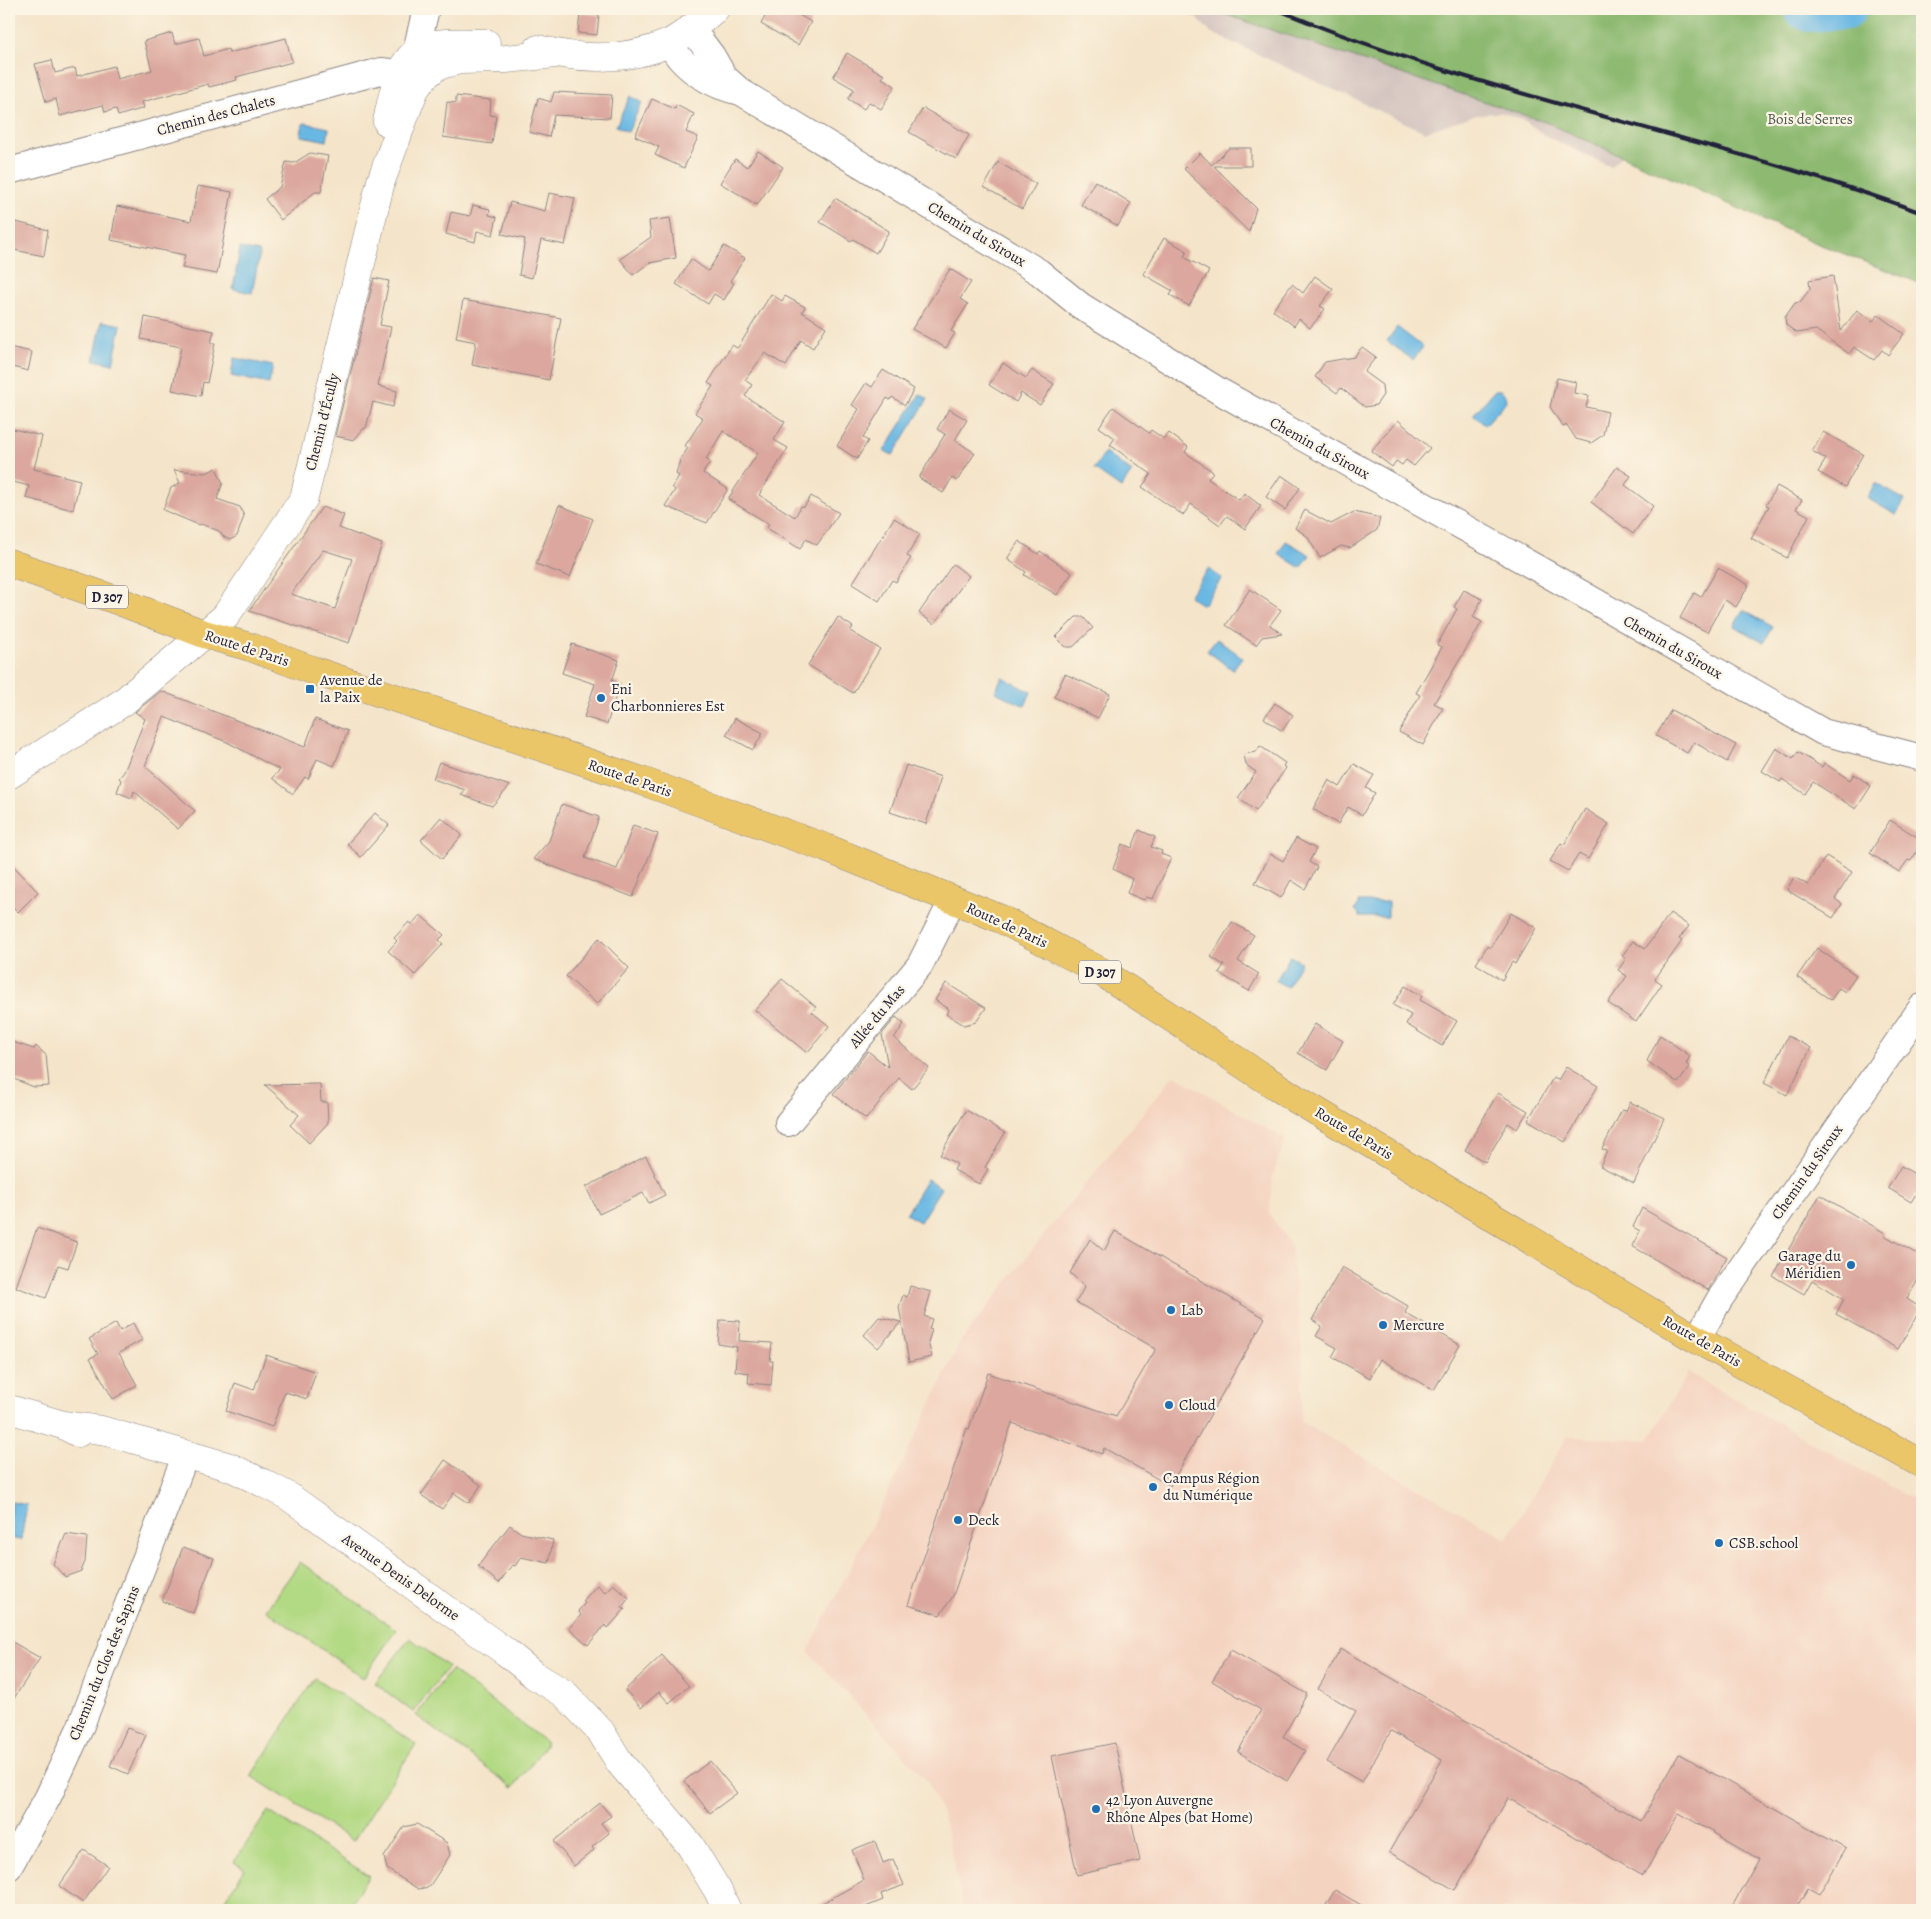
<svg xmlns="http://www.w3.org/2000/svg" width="1931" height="1919" font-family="Alegreya,serif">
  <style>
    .built { fill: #f4d3c0 }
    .industrial { fill: #d0c0bc }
    .green { fill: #b2d983; stroke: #6a7e5f }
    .forest { fill: #8db971; stroke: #586e56 }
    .water { fill: #69b8e3; stroke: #466d8f }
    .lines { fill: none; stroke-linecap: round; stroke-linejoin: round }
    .river { stroke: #69b8e3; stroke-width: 40 }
    .building { fill: #dba79e; fill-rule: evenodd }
    .minor-casing { stroke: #8b8382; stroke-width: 28 }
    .tertiary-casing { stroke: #8b8382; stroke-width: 29 }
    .primary-casing { stroke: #8b8382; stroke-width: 29 }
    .minor { stroke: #fff; stroke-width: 26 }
    .tertiary { stroke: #fff; stroke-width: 28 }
    .primary { stroke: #ebc669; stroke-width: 28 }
    .rail { stroke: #22223b; stroke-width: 4 }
    .poi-dot { fill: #1f6fb2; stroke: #fcf5e5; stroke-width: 2 }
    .labels { text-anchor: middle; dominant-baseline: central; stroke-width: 4.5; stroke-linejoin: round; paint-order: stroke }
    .shield { fill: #fcf5e5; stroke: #63616e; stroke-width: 1 }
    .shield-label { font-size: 14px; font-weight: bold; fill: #22223b }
    .street-label { font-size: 15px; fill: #22223b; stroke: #fcf5e5 }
    .park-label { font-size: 15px; fill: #4d5951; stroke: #fcf5e5 }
    .poi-label { font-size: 15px; fill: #22223b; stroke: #fcf5e5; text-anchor: start }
  </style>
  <rect width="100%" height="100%" fill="#fcf5e5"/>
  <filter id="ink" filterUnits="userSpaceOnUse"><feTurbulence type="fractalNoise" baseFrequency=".02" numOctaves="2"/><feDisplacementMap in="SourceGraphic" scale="10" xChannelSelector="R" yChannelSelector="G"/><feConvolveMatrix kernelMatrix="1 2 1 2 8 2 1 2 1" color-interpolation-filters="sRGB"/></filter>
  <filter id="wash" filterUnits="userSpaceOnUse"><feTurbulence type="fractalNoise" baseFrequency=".0096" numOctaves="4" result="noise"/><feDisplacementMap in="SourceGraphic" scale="20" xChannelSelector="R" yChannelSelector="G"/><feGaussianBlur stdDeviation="1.12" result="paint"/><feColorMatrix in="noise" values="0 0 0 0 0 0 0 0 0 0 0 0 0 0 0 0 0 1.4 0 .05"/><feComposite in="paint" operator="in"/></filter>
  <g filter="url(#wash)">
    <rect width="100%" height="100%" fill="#f4e4c9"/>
    <!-- built -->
    <path class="built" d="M1174,1075L1285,1139L1273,1176L1269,1214L1291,1244L1303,1362L1301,1422L1507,1539L1567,1437L1649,1440L1688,1372L1922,1505V1910H964L943,1816L927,1781L808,1651L897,1475L960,1342L1047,1231Z"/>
    <!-- industrial -->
    <path class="industrial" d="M1176,9H1451L1673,98L1611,167L1544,135L1524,120L1500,112L1472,116L1425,132L1210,32L1197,18Z"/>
    <!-- green -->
    <path class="green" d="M300,1562L396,1630L363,1678L266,1610Z
      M410,1638L448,1667L413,1712L375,1683Z
      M451,1670L547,1743L513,1788L416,1715Z
      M315,1678L416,1744L353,1841L251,1776Z
      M268,1811L369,1876L347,1910H218L245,1869L234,1862Z"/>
    <!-- forest -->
    <path class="forest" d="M1215,9H1922V284L1816,243L1548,123L1227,15Z"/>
    <!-- water -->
    <path class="water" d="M630,96L642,102L628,132L616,126Z
      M305,123L329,128L327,141L302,136L301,134L303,124Z
      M240,248L260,252L252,293L233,289Z
      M102,321L121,325L113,364L94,360Z
      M1397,327L1423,347L1413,360L1387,341Z
      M234,358L273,366L269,384L231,376Z
      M1495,390H1500L1506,395L1507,401L1485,425L1473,415Z
      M920,394L928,399L893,455L884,451Z
      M1105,452L1132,472L1121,488L1094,469Z
      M1875,483L1905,500L1896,515L1867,498Z
      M1286,541L1310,555L1301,568L1278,554Z
      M1208,569L1222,578L1203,605L1189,596Z
      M1743,610L1773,627L1764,643L1734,626Z
      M1217,639L1242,657L1233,670L1207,651Z
      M1002,677L1031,692L1025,706L995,692Z
      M1358,902H1388V917H1359V914L1355,910L1358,905Z
      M1290,956L1301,962L1287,987L1276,981Z
      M927,1179L941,1188L920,1222L906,1214Z
      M12,1502L27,1505L21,1540L9,1538V1517Z"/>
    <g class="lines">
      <!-- river -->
      <path class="river" d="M1803,9L1810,12L1847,9"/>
    </g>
    <g id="blocks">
      <!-- building -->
      <path class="building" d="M769,9H789L811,22L798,45L761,24Z
        M580,13L599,15L597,35L578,33Z
        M172,33L175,44L199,38L204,56L228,49L229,53L286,38L292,62L236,77L237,80L209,87L208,84L142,102L144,108L118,116L116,109L105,112L103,105L60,116L56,99L46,102L35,64L52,60L55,73L75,68L77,76L114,66L117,79L152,70L144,41Z
        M847,53L884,75L882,78L895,86L881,109L869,102L864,109L848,99L854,89L833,77Z
        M554,92L612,95L610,118L554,115L549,137L529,132L538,98L551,102Z
        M456,96L491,100L490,115L496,116L492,144L443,137L447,102L456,103Z
        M652,99L675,109L676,105L694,114L686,132L698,137L684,168L655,155L659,147L635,136Z
        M923,108L969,135L956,159L909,132Z
        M1229,148H1251V166H1214L1256,208L1249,232L1184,169L1200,153L1212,165Z
        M758,151L783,167L757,205L720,183L735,159L747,167Z
        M310,153L328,156L321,192H315L281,220L265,199L280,187L286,162L294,163Z
        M998,162L1036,184L1022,209L984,187Z
        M1095,181L1131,203L1118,226L1081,205Z
        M198,186L232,192L217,274L182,268L185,255L111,240L117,206L191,221Z
        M549,193L575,198L565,245L541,240L532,278L519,275L525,239L502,234L510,202L545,211Z
        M835,198L889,231L876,253L853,239L851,241L820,222Z
        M473,205L490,209L489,215L497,217L493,235L477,231L475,242L446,234L451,212L470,216Z
        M670,218L676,258L649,263L633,275L620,259L651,237L649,221Z
        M16,222L48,230L44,256L9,249V223L15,224Z
        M1164,238L1187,251L1184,257L1209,271L1189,306L1170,295L1173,291L1143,274Z
        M724,246L745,258L730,281L734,283L724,300L714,294L708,304L676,284L691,259L708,271Z
        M950,269L971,282L960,299L968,304L951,331L955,333L946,348L912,329Z
        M1315,276L1333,289L1320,306L1325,309L1310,328L1299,319L1294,326L1273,310L1292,284L1303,293Z
        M1833,276L1841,331L1857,310L1873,321L1878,315L1904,334L1888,355L1882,350L1874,360L1854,347L1849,354L1816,330L1797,333L1786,325L1785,317L1795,303L1800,302L1810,289L1809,280Z
        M374,278L389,281L380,325L391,327L378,386L397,391L393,407L373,402L366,428L363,429L354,440L335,436Z
        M771,294L782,301L785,296L805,307L802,312L826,327L813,348L801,340L786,366L765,353L745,380L752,385L745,396L785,422L774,440L788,448L759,495L795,517L801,506L804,507L811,496L839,513L817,545L806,539L800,549L767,528L769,524L728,499L758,453L723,431L706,459L710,462L703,473L728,489L707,523L665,506L675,490L672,487L679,476L676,474L680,460L688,448L685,446L703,418L695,413L713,386L708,383L732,345L737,348L739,346Z
        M463,300L561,318L549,380L472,365L476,342L456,338Z
        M145,317L214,331L211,343H215L207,383L203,382L201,396L172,390L181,347L141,339Z
        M9,347L32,352L28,371L9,366Z
        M1362,347L1376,357L1364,372L1382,385L1383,395L1376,405L1365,407L1341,388L1337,393L1315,377L1325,362L1354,357Z
        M1003,363L1026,378L1032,370L1054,384L1040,405L1021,393L1016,402L989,385Z
        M883,370L914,389L905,405L892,397L890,400L887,398L863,438L868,441L857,459L837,446L859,409L852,405L866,383L872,387Z
        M1557,378L1576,382L1574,393L1589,396L1586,407L1608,412L1603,435L1591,443L1576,439L1567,425L1563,427L1550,407Z
        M1113,407L1149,433L1151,430L1164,439L1169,433L1188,447L1185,452L1213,472L1208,479L1239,500L1244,493L1261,506L1245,529L1227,516L1220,525L1191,504L1183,515L1142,487L1151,474L1110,445L1115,438L1099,427Z
        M949,409L967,420L955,440L975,453L957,481L952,478L943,493L919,478L945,434L946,435L937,429Z
        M1398,420L1430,448L1414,466L1406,460L1402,465L1396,461L1392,467L1371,451Z
        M13,429L42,436L34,469L80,480L73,510L26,498L29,486L9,481V446Z
        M1823,432L1863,454L1845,487L1818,472L1826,459L1812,451Z
        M1617,467L1631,476L1625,485L1653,506L1633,534L1591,502Z
        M216,468L223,483L217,499L240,507L244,516L237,536L230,540L224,537L219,531L201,524L199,525L163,510L171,488L180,483L174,470L206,473Z
        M1281,475L1300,488L1285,510L1266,497Z
        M1777,486L1802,500L1796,509L1809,516L1787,558L1751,538L1769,506L1766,505Z
        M559,505L593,519L570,577L536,564Z
        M322,507L344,515L339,528L382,544L349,643L249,611ZM323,550L352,559L335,609L291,594Z
        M1305,510L1331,524L1354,512L1380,518L1377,530L1350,548L1341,546L1320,558L1307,536L1295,528Z
        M894,518L920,534L907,556L911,558L896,582L892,580L879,601L852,584Z
        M1019,541L1038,554L1040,551L1072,573L1057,595L1024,575L1026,572L1007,559Z
        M953,564L969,576L934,624L919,613Z
        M1718,568L1749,585L1736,607L1725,600L1707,632L1680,618L1694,593L1701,597Z
        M1250,589L1281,610L1270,625L1282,634L1262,637L1256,645L1226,625Z
        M1464,590L1482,599L1473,617L1482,622L1434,703L1443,708L1423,745L1399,732L1420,695L1416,693L1442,647L1437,645L1457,609L1454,607Z
        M838,617L853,627L850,631L880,649L853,693L808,665Z
        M1076,617H1083L1093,628L1073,647H1066L1056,637Z
        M572,644L619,660L612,681L620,683L607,724L584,717L595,684L562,673Z
        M1065,674L1110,694L1098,718L1054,697Z
        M161,691L305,747L315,719L348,731L334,766L317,759L308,779L305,777L293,794L272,778L280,770L227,742L164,717L145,766L195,811L178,829L134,791L132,798L117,792L121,780L119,778L124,772L145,719L135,712Z
        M1275,703L1293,715L1282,731L1264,718Z
        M1671,710L1736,745L1727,762L1694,742L1687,753L1656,736Z
        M735,718L763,733L753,750L726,735Z
        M1260,746L1285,763L1283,766L1286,768L1256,811L1238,798L1256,772L1246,765L1244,754L1256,752Z
        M1776,748L1793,759L1798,752L1822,767L1824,763L1850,780L1854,774L1871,786L1856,809L1813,782L1805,794L1782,779L1780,782L1762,771Z
        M439,762L510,786L492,806L461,795L465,790L433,779Z
        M1354,764L1374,775L1366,788L1375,793L1362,815L1348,807L1338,824L1313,809L1329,780L1340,787Z
        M906,765L941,777L926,824L890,812Z
        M562,804L599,817L585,858L617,869L633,825L658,834L633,897L533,859L549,841Z
        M1585,809L1609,824L1588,859L1579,854L1568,871L1550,861L1561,843L1564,845Z
        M375,813L389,825L361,857L347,844Z
        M441,817L462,835L442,859L421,840Z
        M1890,820L1922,840V843L1911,861L1908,860L1899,872L1870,853Z
        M1139,830L1155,837L1151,847L1162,851L1161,854L1171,858L1153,899L1146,897L1144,900L1127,893L1132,879L1113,869L1122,844L1132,848Z
        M1296,838L1316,849L1309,862L1317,867L1305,889L1291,880L1281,898L1255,883L1271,854L1283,861Z
        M1826,856L1852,872L1835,899L1842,904L1833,918L1787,890L1794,877L1808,885Z
        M9,861L38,892L18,912L9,903Z
        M1511,913L1536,928L1515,964L1512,962L1502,980L1476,964L1487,946L1490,948Z
        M1670,913L1689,926L1679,939L1682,941L1655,979L1662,984L1636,1022L1608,1003L1627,976L1618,970L1626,959L1622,956L1633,941L1645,949Z
        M420,915L444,935L439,940L443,944L415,975L388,951L397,941L394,938L409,922L412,924Z
        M1232,922L1254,935L1238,961L1259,974L1249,991L1219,973L1224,965L1211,957Z
        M599,938L629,968L597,1004L566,976Z
        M1817,948L1856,975L1845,992L1839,988L1831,1000L1797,977Z
        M782,979L816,1007L812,1012L829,1026L807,1053L755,1010Z
        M946,983L986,1008L976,1022L964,1025L946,1014L949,1009L935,1000Z
        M1405,986L1422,996L1420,1000L1457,1021L1442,1046L1406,1024L1411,1015L1393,1005Z
        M896,1017L904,1024L894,1038L929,1068L912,1089L899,1078L866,1119L833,1094L868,1051L888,1067L882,1034Z
        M1315,1024L1343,1041L1327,1070L1298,1053Z
        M1660,1035L1690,1056L1686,1064L1690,1067L1678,1083L1647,1061Z
        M1788,1036L1811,1048L1787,1095L1764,1083Z
        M9,1041L34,1049L36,1046L46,1055L49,1086L34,1087L9,1077Z
        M1566,1067L1598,1086L1565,1142L1528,1120L1553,1078L1558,1080Z
        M320,1084L321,1102H327L328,1123L309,1143L290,1125L299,1115L265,1085Z
        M1498,1093L1528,1111L1517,1129L1508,1123L1485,1162L1465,1150Z
        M1630,1102L1664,1118L1634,1183L1600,1166L1607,1151L1602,1149L1622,1110L1626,1111Z
        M966,1110L1005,1133L985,1167L988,1169L979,1184L954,1170L957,1164L940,1155Z
        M646,1156L665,1195L649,1203L643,1193L599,1214L586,1187Z
        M1901,1166L1922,1178V1198L1916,1194L1911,1202L1888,1188Z
        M1820,1195L1885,1233L1884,1235L1922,1257V1273L1907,1299L1921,1308L1898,1349L1836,1314L1844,1299L1812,1280L1804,1294L1773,1276Z
        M1642,1208L1727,1257L1708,1290L1632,1246L1640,1231L1633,1227Z
        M37,1228L77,1242L68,1268L58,1265L46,1298L16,1287Z
        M1115,1231L1265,1318L1170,1486L1104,1448L1102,1454L1012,1423L953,1596L940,1615L908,1605L967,1428L969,1429L988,1373L1116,1416L1156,1349L1076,1302L1085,1286L1070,1273L1090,1239L1104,1251Z
        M1342,1267L1408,1306L1405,1313L1460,1345L1434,1390L1380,1359L1370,1378L1332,1357L1337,1348L1316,1336L1322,1326L1312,1320Z
        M910,1286L931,1292L924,1316L932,1319L929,1329L932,1330L928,1342L932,1357L909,1362L899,1307L903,1295L907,1297Z
        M879,1317L901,1322L878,1348L864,1335Z
        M720,1320L740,1321L739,1341L772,1343L770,1361H773L771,1385L748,1383L749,1373L735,1371L737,1347L718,1344Z
        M116,1323L120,1331L133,1323L142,1340L119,1353L137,1385L113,1399L90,1358L98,1354L89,1339Z
        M266,1355L316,1372L307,1399L285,1392L272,1427L226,1411L235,1383L254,1390Z
        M445,1460L481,1485L469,1503L454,1493L442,1509L421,1495Z
        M510,1525L521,1533L553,1540L549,1563L521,1557L515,1566L512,1565L499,1583L478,1566Z
        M66,1534L87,1537L85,1562L81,1571L65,1577L53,1564Z
        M183,1547L214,1558L193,1613L162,1601Z
        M613,1584L629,1598L622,1607L625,1609L608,1628L605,1625L588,1645L569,1628L581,1615L578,1611L585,1603L583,1601L597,1585L605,1592Z
        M9,1640L40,1658L9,1706Z
        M1341,1649L1641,1821L1679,1754L1846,1849L1819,1894L1808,1888L1795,1910H1730L1759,1859L1679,1813L1643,1876L1508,1798L1455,1890L1389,1852L1442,1760L1391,1731L1362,1782L1327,1762L1356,1711L1318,1689Z
        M1231,1650L1307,1694L1283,1737L1305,1751L1287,1781L1238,1752L1261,1710L1212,1681Z
        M662,1655L689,1686L669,1703L659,1692L641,1708L625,1690Z
        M127,1728L146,1735L128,1774L110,1766Z
        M1115,1743L1140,1861L1077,1875L1052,1756Z
        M710,1761L737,1793L710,1813L684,1781Z
        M600,1803L611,1816L601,1823L609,1833L592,1847L594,1850L574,1866L554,1841Z
        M417,1824L447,1843L450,1855L429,1887L418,1889L387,1869L384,1857L404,1827Z
        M875,1841L883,1863L893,1859L904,1885L881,1894L883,1900L858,1910H810L864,1880L852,1850Z
        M84,1850L108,1866L83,1903L59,1886Z
        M1335,1890L1370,1910H1323Z"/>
    </g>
  </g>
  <g filter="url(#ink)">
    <use href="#blocks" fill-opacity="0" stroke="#8b8382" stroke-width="1"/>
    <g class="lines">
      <!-- minor casing -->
      <g class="minor-casing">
        <path id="minor" d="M670,43C682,69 714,87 741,92L724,77L712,56L691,28
          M741,92L1039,272L1081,306L1219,391L1542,571L1823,732L1922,758
          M9,171L381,71L425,76L416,51L426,9
          M788,1123L920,965L953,899
          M1697,1339L1719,1300L1922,1007
          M9,1867L48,1797L80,1728L186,1454"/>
      </g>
      <!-- tertiary casing -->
      <g class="tertiary-casing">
        <path id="tertiary" d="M538,49C581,60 628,61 669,43C686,35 701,20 715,9
          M387,122C393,94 398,53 431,45C448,41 468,43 486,43
          M9,775L122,703L225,617L304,498L381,181L409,104L415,89L425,76L437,66L460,60L506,59L555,54
          M9,1409L63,1425L78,1433
          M63,1425L101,1430L230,1467L263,1483L288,1496L506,1652L534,1675L565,1694L601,1732L620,1763L690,1845L718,1891L727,1910"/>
      </g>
      <!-- primary casing -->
      <g class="primary-casing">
        <path id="primary" d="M9,563L116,600L204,634L250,647L312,670L642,781L826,848L1001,919L1100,971L1296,1099L1689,1335L1922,1464"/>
      </g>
      <!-- minor -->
      <use href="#minor" class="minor"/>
      <!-- tertiary -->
      <use href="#tertiary" class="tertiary"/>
      <!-- primary -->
      <use href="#primary" class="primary"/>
      <!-- rail -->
      <path class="rail" d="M1276,9C1484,97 1710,135 1922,213"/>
    </g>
  </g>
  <!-- markers -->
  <g class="poi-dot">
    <rect x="305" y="684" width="10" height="10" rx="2.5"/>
    <circle cx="601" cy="698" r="5"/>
    <circle cx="1851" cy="1265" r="5"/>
    <circle cx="1171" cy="1310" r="5"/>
    <circle cx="1383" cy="1325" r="5"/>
    <circle cx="1169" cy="1405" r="5"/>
    <circle cx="1153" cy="1487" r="5"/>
    <circle cx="958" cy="1520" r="5"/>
    <circle cx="1719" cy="1543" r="5"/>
    <circle cx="1096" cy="1809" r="5"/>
  </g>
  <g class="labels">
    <!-- shield labels -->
    <g class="shield">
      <rect x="86" y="585.5" width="42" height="23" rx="4"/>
      <rect x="1079" y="960.5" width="42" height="23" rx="4"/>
    </g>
    <g class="shield-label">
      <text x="107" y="597">D 307</text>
      <text x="1100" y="972">D 307</text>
    </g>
    <!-- street labels -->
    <g class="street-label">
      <text transform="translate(216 115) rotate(-15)">Chemin des Chalets</text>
      <text transform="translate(977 234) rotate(31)">Chemin du Siroux</text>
      <text transform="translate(322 422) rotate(-76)">Chemin d'Écully</text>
      <text transform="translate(1320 448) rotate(29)">Chemin du Siroux</text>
      <text transform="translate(1673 647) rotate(30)">Chemin du Siroux</text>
      <text transform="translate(247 648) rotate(18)">Route de Paris</text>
      <text transform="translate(630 778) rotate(19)">Route de Paris</text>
      <text transform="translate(1007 925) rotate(25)">Route de Paris</text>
      <text transform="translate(877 1016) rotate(-50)">Allée du Mas</text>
      <text transform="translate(1354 1133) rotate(31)">Route de Paris</text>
      <text transform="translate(1807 1172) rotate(-55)">Chemin du Siroux</text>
      <text transform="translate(1702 1341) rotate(30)">Route de Paris</text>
      <text transform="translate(401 1577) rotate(35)">Avenue Denis Delorme</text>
      <text transform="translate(104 1663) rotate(-68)">Chemin du Clos des Sapins</text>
    </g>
    <!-- park labels -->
    <g class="park-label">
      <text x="1810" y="119">Bois de Serres</text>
    </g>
    <!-- poi labels -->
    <g class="poi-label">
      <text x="320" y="680">Avenue de<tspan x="320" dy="17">la Paix</tspan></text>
      <text x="611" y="689">Eni<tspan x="611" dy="17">Charbonnieres Est</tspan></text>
      <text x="1841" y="1256" text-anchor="end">Garage du<tspan x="1841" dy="17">Méridien</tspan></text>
      <text x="1181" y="1310">Lab</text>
      <text x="1393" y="1325">Mercure</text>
      <text x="1179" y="1405">Cloud</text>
      <text x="1163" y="1478">Campus Région<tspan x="1163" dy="17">du Numérique</tspan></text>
      <text x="968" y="1520">Deck</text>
      <text x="1729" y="1543">CSB.school</text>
      <text x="1106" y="1800">42 Lyon Auvergne<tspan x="1106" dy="17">Rhône Alpes (bat Home)</tspan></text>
    </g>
  </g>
  <!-- margin -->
  <rect width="1931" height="1919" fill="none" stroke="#fcf5e5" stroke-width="30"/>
</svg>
